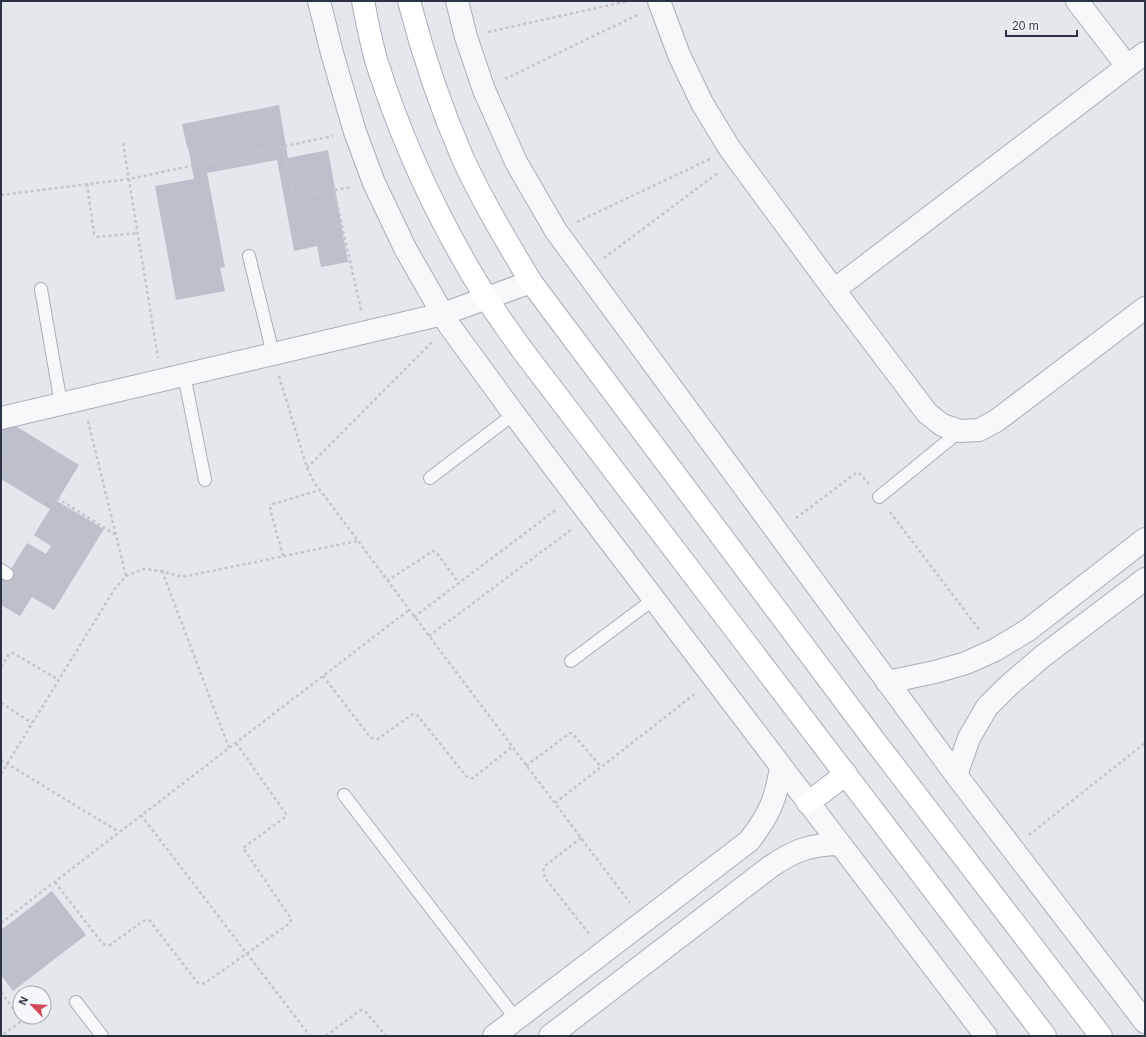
<svg xmlns="http://www.w3.org/2000/svg" width="1146" height="1037" font-family="Arial,sans-serif">
  <style>
    .building { fill: #bbc0ca }
    .lines { fill: none; stroke-linecap: round; stroke-linejoin: round }
    .lane-casing { stroke: #a9aeb7; stroke-width: 14 }
    .street-casing { stroke: #a9aeb7; stroke-width: 24 }
    .secondary-casing { stroke: #a9aeb7; stroke-width: 24 }
    .path { stroke: #c2c5cb; stroke-width: 2.5; stroke-dasharray: 3 3; stroke-linecap: butt }
    .lane { stroke: #f7f8fa; stroke-width: 12 }
    .street { stroke: #f7f8fa; stroke-width: 22 }
    .secondary { stroke: #fff; stroke-width: 22 }
  </style>
  <rect width="100%" height="100%" fill="#e4e7ec"/>
  <!-- building -->
  <path class="building" d="M279,105L288,158L328,150L348,262L321,267L317,246L294,251L277,160L207,173L225,267L220,268L225,291L176,300L155,186L194,179L188,147H187L182,124Z
    M1,417L79,465L57,501L104,529L54,610L32,597L20,616L1,605V563L11,569L27,543L46,554L51,546L34,535L50,509L1,479Z
    M52,891L86,935L13,991L1,975V930Z"/>
  <g class="lines">
    <!-- lane casing -->
    <g class="lane-casing">
      <path id="lane" d="M249,256L273,354
        M41,289L61,404
        M184,375L205,480
        M430,478L514,414
        M879,497L960,431
        M1,570L7,574
        M571,661L654,599
        M344,795L516,1019
        M76,1002L102,1036"/>
    </g>
    <!-- street casing -->
    <g class="street-casing">
      <path id="street" d="M319,1L332,53L355,132L374,183L406,250L449,325L514,414L590,515L986,1036
        M457,1L466,37L484,90L516,162L556,231L956,775L1145,1022
        M659,1L679,55L702,103L730,149L834,290L927,413L942,425L960,431L979,430L996,421L1145,308
        M1077,1L1127,66
        M834,290L1145,53
        M1,418L443,314L531,282
        M887,682L935,672L966,663L995,650L1028,630L1145,539
        M956,775L969,738L987,707L1007,687L1043,656L1145,579
        M494,1036L749,841C769,815 776,800 781,767
        M550,1036L770,867C795,850 809,845 839,844"/>
    </g>
    <!-- secondary casing -->
    <g class="secondary-casing">
      <path id="secondary" d="M363,1C367,21 371,43 377,63C403,145 440,223 485,296C497,315 510,333 523,351L1045,1036
        M409,1C423,55 441,108 463,159C483,202 507,242 531,282L874,740L1101,1036
        M808,803L846,774"/>
    </g>
    <!-- path -->
    <path class="path" d="M488,32L628,1
      M505,79L639,14
      M123,143L158,358
      M283,147L293,192L295,195L298,196L352,187
      M87,184L94,234L98,237L138,233
      M334,190L361,310
      M1,195L129,179L333,136
      M577,222L710,159
      M604,258L719,172
      M279,376L307,468L314,482L429,636L630,903
      M88,421L126,576
      M1,463L116,535
      M307,468L433,341
      M890,512L981,632
      M796,518L856,473H859L869,484
      M283,556L270,509L273,504L320,490
      M162,571L229,748
      M387,581L433,551L436,552L459,583
      M414,617L557,509
      M429,636L572,529
      M1,667L9,654L13,653L59,680
      M323,676L370,737L374,739H378L411,715L414,714L418,716L466,776L469,778H473L512,747
      M1,703L32,723
      M1,760L119,832
      M526,766L570,733L573,734L601,767
      M1,774L114,590L126,576L143,569L162,571L178,576H187L357,541
      M555,803L696,693
      M141,815L310,1036
      M1029,835L1145,743
      M581,838L546,865L543,871L545,878L590,935
      M55,882L102,943L106,945H110L143,921L146,920L150,921L197,982L201,984L205,983L290,923L291,920L290,917L243,848L285,817L286,814L236,743
      M1,923L409,610
      M1,992L21,1020L19,1023L1,1036
      M326,1036L359,1011L362,1010L365,1011L386,1036"/>
    <!-- lane -->
    <use href="#lane" class="lane"/>
    <!-- street -->
    <use href="#street" class="street"/>
    <!-- secondary -->
    <use href="#secondary" class="secondary"/>
  </g>
  <!-- border -->
  <rect width="1146" height="1037" fill="none" stroke="#2b3445" stroke-width="4"/>
  <!-- north arrow -->
  <g transform="translate(32 1005) rotate(295)"><circle r="19" fill="#f4f6f9" stroke="#a4a8b1"/>
  <path d="M0-3L7 15L0 10L-7 15Z" fill="#d1495b"/>
  <text y="-6" font-size="11" font-weight="bold" text-anchor="middle" fill="#2b3445">N</text>
  </g>
  <!-- scale -->
  <path d="M1006 30v6h71v-6" fill="none" stroke="#2b3445" stroke-width="2"/>
  <text x="1012" y="30" font-size="12" fill="#2b3445" stroke="#f4f6f9" stroke-width="3" paint-order="stroke">20 m</text>
</svg>
